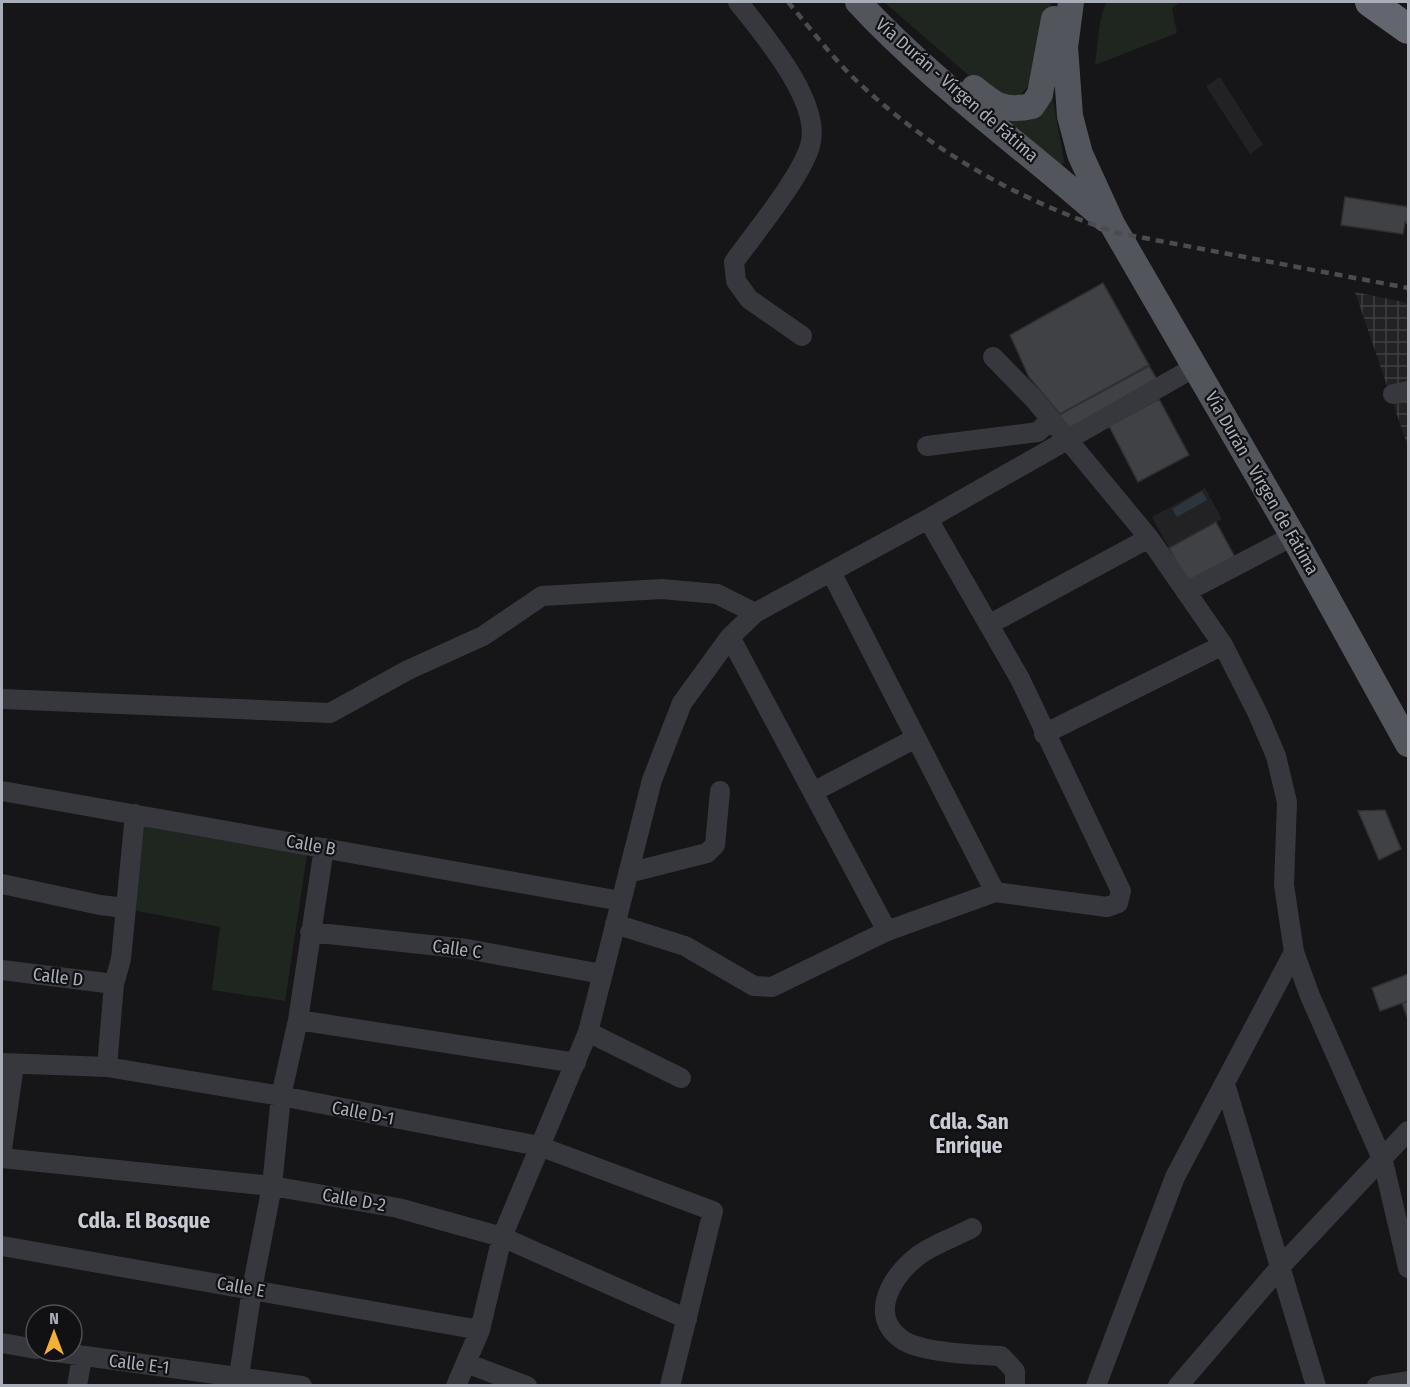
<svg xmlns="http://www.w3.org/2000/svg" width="1410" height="1387" font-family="'Fira Sans Condensed',sans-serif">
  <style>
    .built { fill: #222225 }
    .industrial { fill: url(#industrial-grid) }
    .green { fill: #1e261f }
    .water { fill: #2c353c }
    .building { fill: #404145; stroke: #303034; stroke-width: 1.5 }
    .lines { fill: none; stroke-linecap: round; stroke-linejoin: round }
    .minor { stroke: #37383d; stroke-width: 20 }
    .major { stroke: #53555c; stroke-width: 26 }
    .highway { stroke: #63666e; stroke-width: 30 }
    .rail { stroke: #4a4c52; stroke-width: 4.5; stroke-dasharray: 8 6; stroke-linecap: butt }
    .labels { text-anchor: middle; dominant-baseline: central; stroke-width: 4.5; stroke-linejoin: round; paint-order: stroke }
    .street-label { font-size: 18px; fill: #a8adb8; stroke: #111113 }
    .quarter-label { font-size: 21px; font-weight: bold; fill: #c9ccd4; stroke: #111113 }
  </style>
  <defs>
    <pattern id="industrial-grid" width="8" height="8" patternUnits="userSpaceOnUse" patternTransform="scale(1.5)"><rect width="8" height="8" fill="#222225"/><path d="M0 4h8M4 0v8" fill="none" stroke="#3f3f43"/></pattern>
  </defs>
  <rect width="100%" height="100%" fill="#161618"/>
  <!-- built -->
  <path class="built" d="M1220,77L1263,145L1250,154L1206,86Z
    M1205,488L1222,519L1169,548L1152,517Z"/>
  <!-- industrial -->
  <path class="industrial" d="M1355,292L1408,303V447Z"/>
  <!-- green -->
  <path class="green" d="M884,2H1051L1033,78C1020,102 1013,98 989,93Z
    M1106,2H1181L1172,8L1177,33L1095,65L1100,22Z
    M1050,83L1064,161L1062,167L998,113Z
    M144,820L308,848L285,1001L212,990L220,927L133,910Z"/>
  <!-- water -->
  <path class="water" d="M1202,491L1207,500L1177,517L1172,509Z"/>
  <!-- building -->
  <path class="building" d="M1345,197L1408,207V223L1405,222L1403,234L1341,225Z
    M1103,283L1149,365L1060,414L1029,377L1010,335Z
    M1149,366L1158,381L1070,430L1059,415Z
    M1159,399L1189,455L1138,482L1109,426Z
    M1216,522L1237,561L1189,585L1169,548Z
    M1385,810L1401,849L1379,860L1358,811Z
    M1408,974V1001L1380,1011L1372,988Z
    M1408,1001V1020L1402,1003Z"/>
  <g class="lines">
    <!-- minor -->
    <path class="minor" d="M738,2C763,34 823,103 810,146C801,177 754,234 734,262L736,281L749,299L802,336
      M993,357L1034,399L1149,538L1223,645L1258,714L1276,756L1287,802L1284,885L1294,952L1175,1177L1096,1386
      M1393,394L1408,391
      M927,446L1038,432L1050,420
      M831,572L995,892
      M1186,592L1293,536
      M990,624L1149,538
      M730,637L887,931
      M3,699L330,713L408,670L483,636L542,596L662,589L717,594L755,613
      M1044,734L1223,645
      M2,791L621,901
      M813,792L916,738
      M628,873L707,853L715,845L720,791
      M2,884L100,905L125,908
      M615,924L685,946L754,986L772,987L887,931L995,892L1107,907L1118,903L1121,891L1020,679L928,519
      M310,932L467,949L602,974
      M1294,952L1310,996L1383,1161L1408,1268
      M2,970L114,984
      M298,1020L576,1063
      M588,1032L681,1078
      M2,1063L107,1067L281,1096L539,1146L713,1211L670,1386
      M107,1067L114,984L121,959L135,814
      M1225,1084L1316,1386
      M2,1149L14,1065
      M2,1158L272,1186L398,1208L502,1237L687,1319
      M972,1228C955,1237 934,1244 919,1255C893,1275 867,1314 901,1339C920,1353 977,1355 1001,1356L1015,1371V1386
      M2,1246L480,1330
      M2,1343L36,1349
      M49,1351L302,1386
      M466,1363L527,1386
      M239,1376L252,1289L272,1186L281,1096L298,1020L324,848
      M77,1386L82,1357
      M456,1386L480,1330L502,1237L588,1032L652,780L682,703L730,637L755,613L928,519L1195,367
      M1178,1386L1281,1266L1408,1131
      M1377,1386L1408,1381"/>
    <!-- major -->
    <path class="major" d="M858,2C932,82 1023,146 1105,219
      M1071,2L1065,47L1070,116L1080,154L1112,224L1293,536L1408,744
      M974,88C996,106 1003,112 1032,106L1040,94L1054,19"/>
    <!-- highway -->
    <path class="highway" d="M1370,2L1408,29"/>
    <!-- rail -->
    <path class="rail" d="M788,2C811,29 833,59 860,84C934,153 1022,202 1118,233L1408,288"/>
  </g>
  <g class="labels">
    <!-- street labels -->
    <g class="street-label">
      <text transform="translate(957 90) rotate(41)">Vía Durán - Vírgen de Fátima</text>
      <text transform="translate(1262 483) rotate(60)">Vía Durán - Vírgen de Fátima</text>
      <text transform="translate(311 845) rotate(10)">Calle B</text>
      <text transform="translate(457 949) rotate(8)">Calle C</text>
      <text transform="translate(58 977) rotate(7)">Calle D</text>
      <text transform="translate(363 1113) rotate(11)">Calle D-1</text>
      <text transform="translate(354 1200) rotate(10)">Calle D-2</text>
      <text transform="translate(241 1287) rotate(10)">Calle E</text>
      <text transform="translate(139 1364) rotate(7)">Calle E-1</text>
    </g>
    <!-- quarter labels -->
    <g class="quarter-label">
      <text x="969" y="1122">Cdla. San<tspan x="969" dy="24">Enrique</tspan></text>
      <text x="144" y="1221">Cdla. El Bosque</text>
    </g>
  </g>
  <!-- border -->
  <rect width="1410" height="1387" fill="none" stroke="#a8adb8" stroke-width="6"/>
  <!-- north arrow -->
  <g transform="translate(54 1333)"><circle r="28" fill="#111113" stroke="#4d4f55" stroke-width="1.5"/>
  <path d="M0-4.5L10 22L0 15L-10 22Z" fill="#f2b134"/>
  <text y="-9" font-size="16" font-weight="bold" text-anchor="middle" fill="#a8adb8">N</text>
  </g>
</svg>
